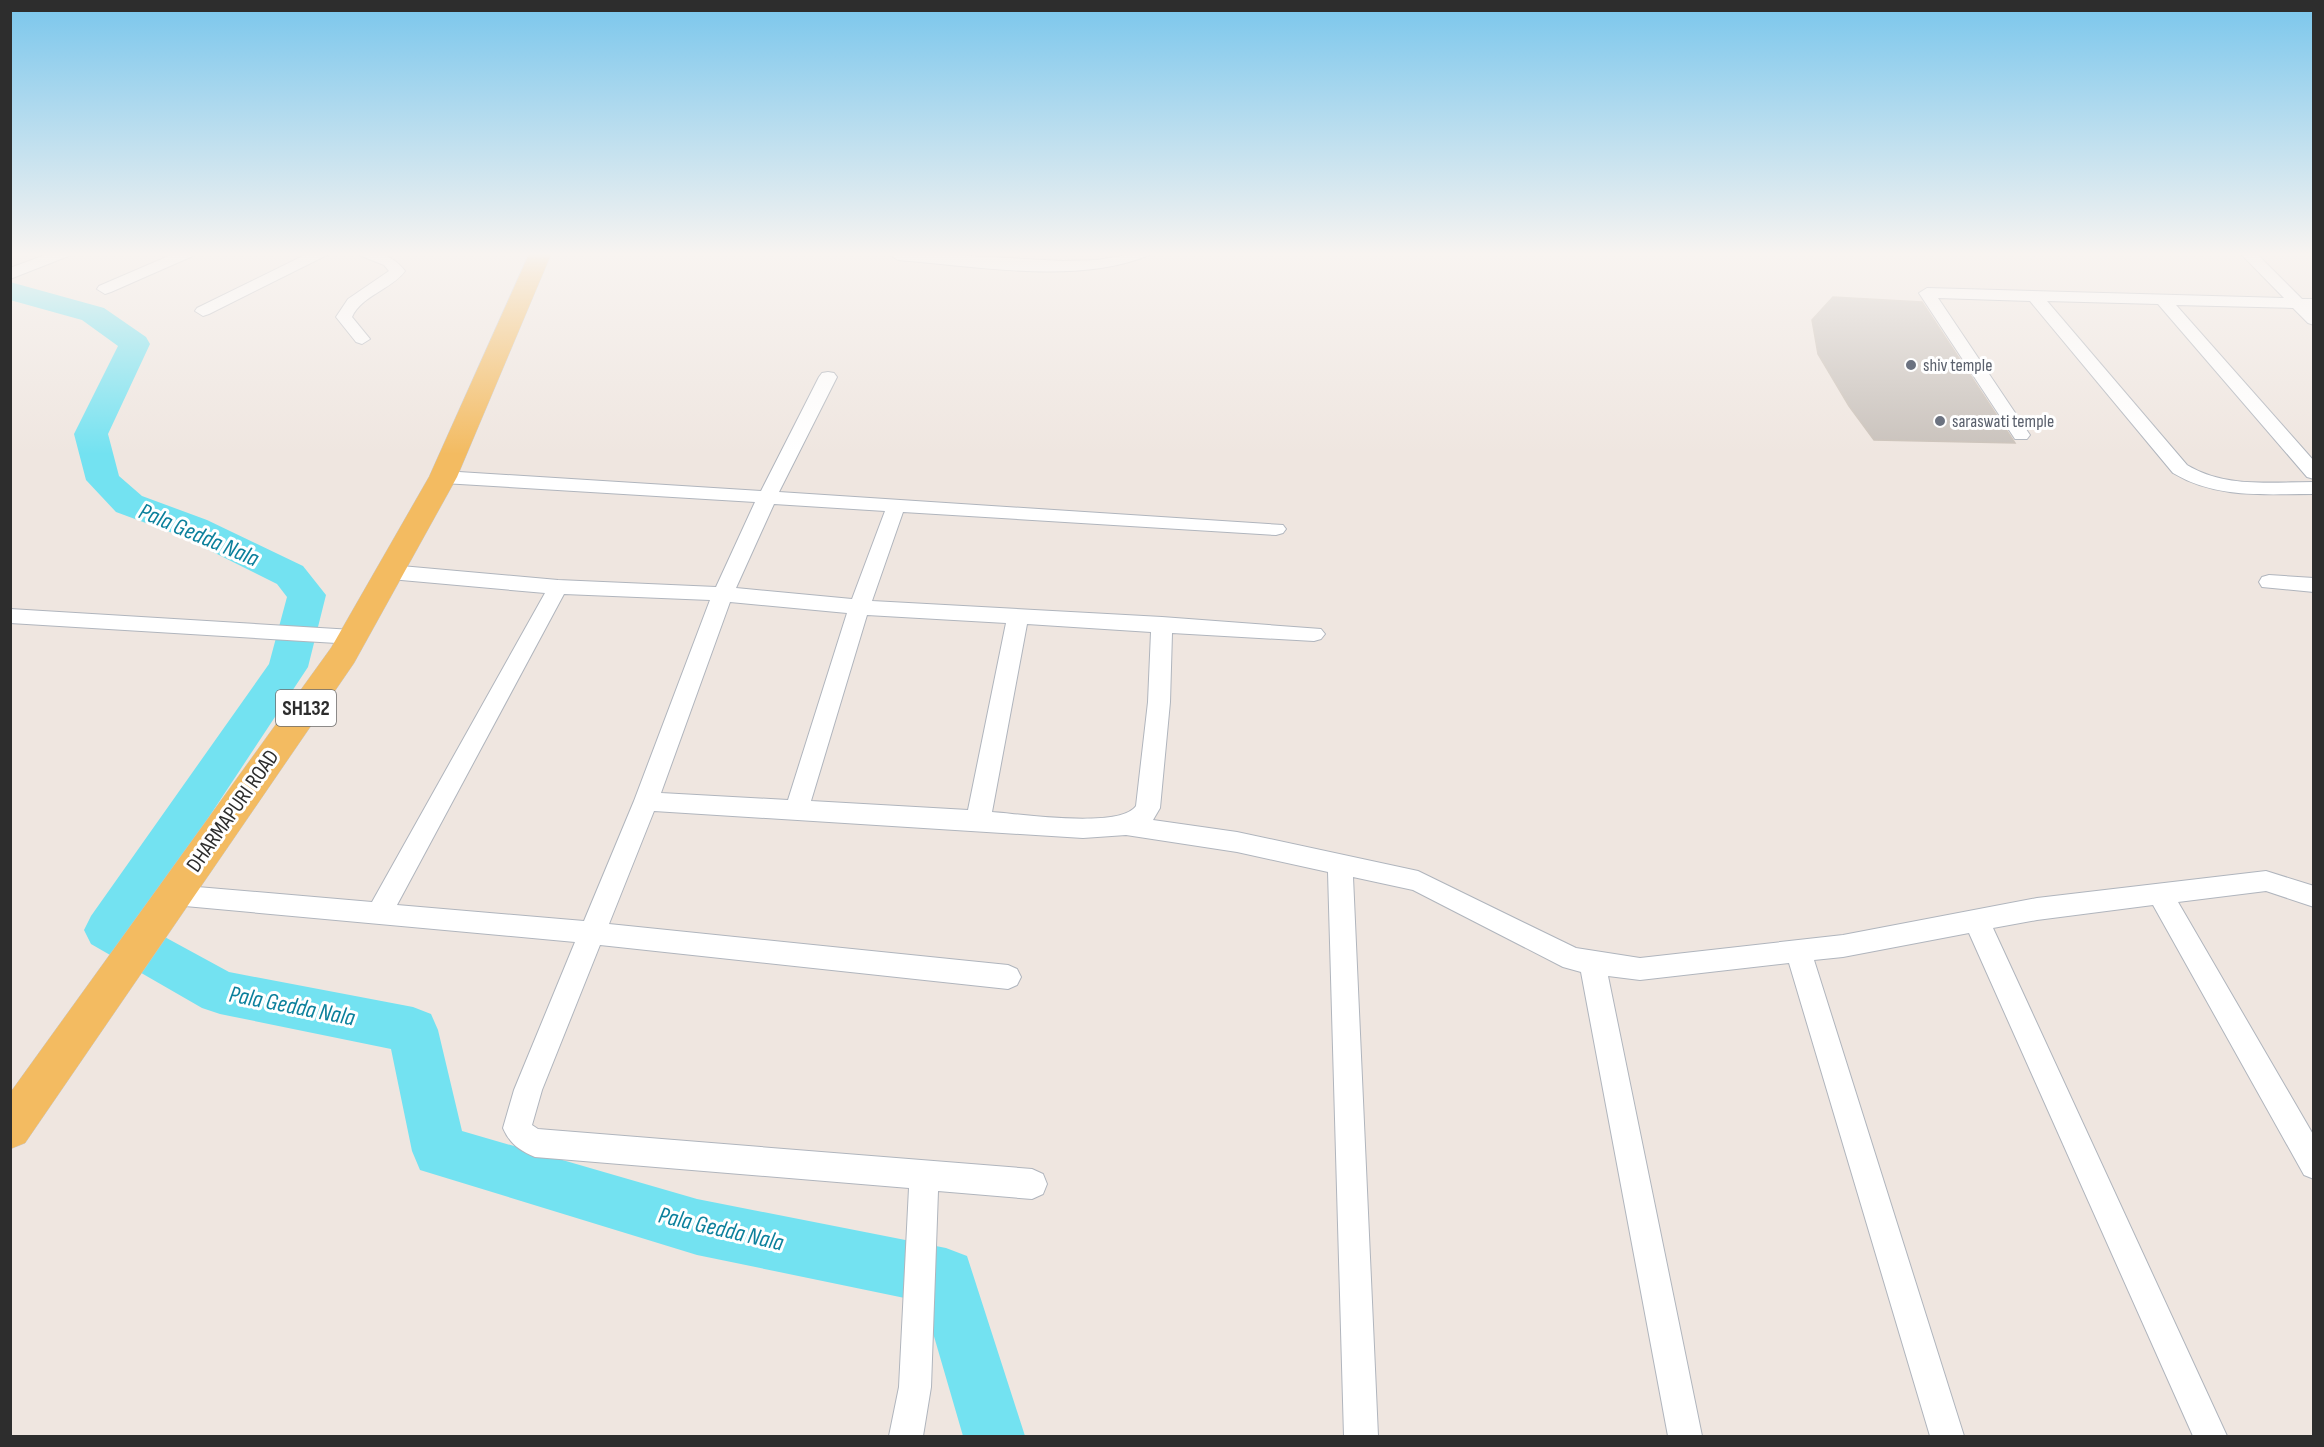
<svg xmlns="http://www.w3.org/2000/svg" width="2324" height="1447" font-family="'Sofia Sans Condensed',sans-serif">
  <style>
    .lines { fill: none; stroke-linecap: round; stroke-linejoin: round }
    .river { fill: #73e2f1; fill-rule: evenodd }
    .building { fill: #c8c1bb; stroke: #cbc2b9; stroke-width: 1.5 }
    .street-casing { stroke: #b0b5bd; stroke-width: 2 }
    .primary-casing { stroke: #c8c8c8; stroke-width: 1 }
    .street { fill: #fff; fill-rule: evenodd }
    .primary { fill: #f3bb61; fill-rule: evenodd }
    .worship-dot { fill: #6b7280; stroke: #fff; stroke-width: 2 }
    .labels { text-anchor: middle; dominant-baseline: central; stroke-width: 6; stroke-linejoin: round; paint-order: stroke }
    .far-worship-label { font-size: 18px; fill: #5b616d; stroke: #fff; text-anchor: start }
    .shield { fill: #fff; stroke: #6c6c6c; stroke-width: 1.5 }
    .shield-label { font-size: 21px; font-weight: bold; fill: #2d2d2d }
    .street-label { font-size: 22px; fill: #2d2d2d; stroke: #fff }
    .water-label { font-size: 24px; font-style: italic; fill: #0c809c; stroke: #fff }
  </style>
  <rect width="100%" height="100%" fill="#efe6e0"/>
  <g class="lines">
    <!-- river -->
    <path class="river" d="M10,282L104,308L146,337L150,344L108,434L119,476L142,496L207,520L303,566L326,595L308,667L139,923L229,972L413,1007L431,1014L438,1030L462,1131L697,1199L946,1248L967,1256L1025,1436H963L924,1302L697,1255L420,1170L412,1151L391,1049L220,1014L202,1008L91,944L84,930L91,916L269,664L287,597L277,584L181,536L116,512L86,480L74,434L118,346L82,320L10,300Z"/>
  </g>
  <!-- building -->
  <path class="building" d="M1833,297L1922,302L2015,443L1874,440L1849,406L1818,354L1812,320Z"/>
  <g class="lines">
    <!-- street casing -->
    <g class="street-casing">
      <path id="street" d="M53,252H74L71,255L10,279V268Z
        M178,252H198L195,255L111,292L105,294L97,289L99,286Z
        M311,252H330L327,255L209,314L203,316L195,311L197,308Z
        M357,252C377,252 392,254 405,271C391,290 362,295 352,317L370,339L362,344L356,342L336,317L348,299L389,271L384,265L359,255Z
        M893,252L1063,261L1097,260L1121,256L1132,252H1152L1149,255C1079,285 973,266 898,260L890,255Z
        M2239,252H2255L2302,299H2314V325L2308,323L2293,308L2176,305L2314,461V479L2307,477L2158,304L2047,301L2187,465C2225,488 2270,482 2314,482V494C2265,494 2216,499 2173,473L2030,301L1938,298L2030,435L2027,439H2015L1919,293L1927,288L2284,298Z
        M828,372L834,373L837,377L779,492L1283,525L1286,529L1283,533L1276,535L903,512L872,601L1162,617L1321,629L1325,634L1321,639L1314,641L1172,633L1170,702L1160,808L1153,820L1237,832L1418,871L1576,948L1640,958L1843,935L2037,898L2266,871L2314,886V907L2266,891L2178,902L2314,1136V1179L2304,1175L2153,905L2037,920L1993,928L2227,1436H2193L1969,933L1843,957L1814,960L1964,1436H1930L1789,963L1640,980L1608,976L1702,1436H1668L1581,972L1563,967L1413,890L1353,877L1378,1436H1344L1328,872L1237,852L1126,835L1083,838L654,811L609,924L1008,965L1017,969L1021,977L1017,985L1008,989L600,945L542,1090L532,1125L538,1129L1032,1169L1043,1174L1047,1184L1043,1194L1032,1199L938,1191L931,1387L923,1436H889L899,1387L909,1188L535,1157C519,1150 510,1144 503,1128L514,1090L575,942L174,905L165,902L161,895L165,888L174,885L372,902L545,593L390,579L383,577L380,572L383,567L390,565L558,580L716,587L755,502L443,483L436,481L434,477L436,473L443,471L761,491L819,377L822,373ZM774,504L885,511L852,599L736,588ZM564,594L710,600L634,801L584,921L397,905ZM730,602L847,613L788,800L661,793ZM867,615L1006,623L968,810L811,801ZM1027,624L1151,632L1148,702L1136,806C1120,829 1020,814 992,812Z
        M2269,575L2314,578V592L2262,587L2259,582L2262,577Z
        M10,609L353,630L360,632L364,637L360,642L353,644L10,623Z"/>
    </g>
    <!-- primary casing -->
    <g class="primary-casing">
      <path id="primary" d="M530,252H552L457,477L354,663L25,1143L10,1149V1093L331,648L429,477Z"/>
    </g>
    <!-- street -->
    <use href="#street" class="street"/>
    <!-- primary -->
    <use href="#primary" class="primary"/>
  </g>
  <!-- sky -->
  <linearGradient id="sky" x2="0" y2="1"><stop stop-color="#79c6ec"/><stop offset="0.56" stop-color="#f8f4f1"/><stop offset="1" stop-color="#f8f4f1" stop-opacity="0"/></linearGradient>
  <rect width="2324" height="454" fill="url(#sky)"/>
  <!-- markers -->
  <g class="worship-dot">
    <circle cx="1911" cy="365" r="6"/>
    <circle cx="1940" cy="421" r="6"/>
  </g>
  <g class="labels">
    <!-- far-worship labels -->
    <g class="far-worship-label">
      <text x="1923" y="365">shiv temple</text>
      <text x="1952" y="421">saraswati temple</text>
    </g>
    <!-- shield labels -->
    <rect class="shield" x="276" y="690" width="60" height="36" rx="4.5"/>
    <g class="shield-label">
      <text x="306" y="708">SH132</text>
    </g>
    <!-- street labels -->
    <g class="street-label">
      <text transform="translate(233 811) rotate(-55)">DHARMAPURI ROAD</text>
    </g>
    <!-- water labels -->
    <g class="water-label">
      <text transform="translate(199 535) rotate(23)">Pala Gedda Nala</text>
      <text transform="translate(292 1006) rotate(11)">Pala Gedda Nala</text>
      <text transform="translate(721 1229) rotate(13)">Pala Gedda Nala</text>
    </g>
  </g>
  <!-- border -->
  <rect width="2324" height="1447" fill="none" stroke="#2d2d2d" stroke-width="24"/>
</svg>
